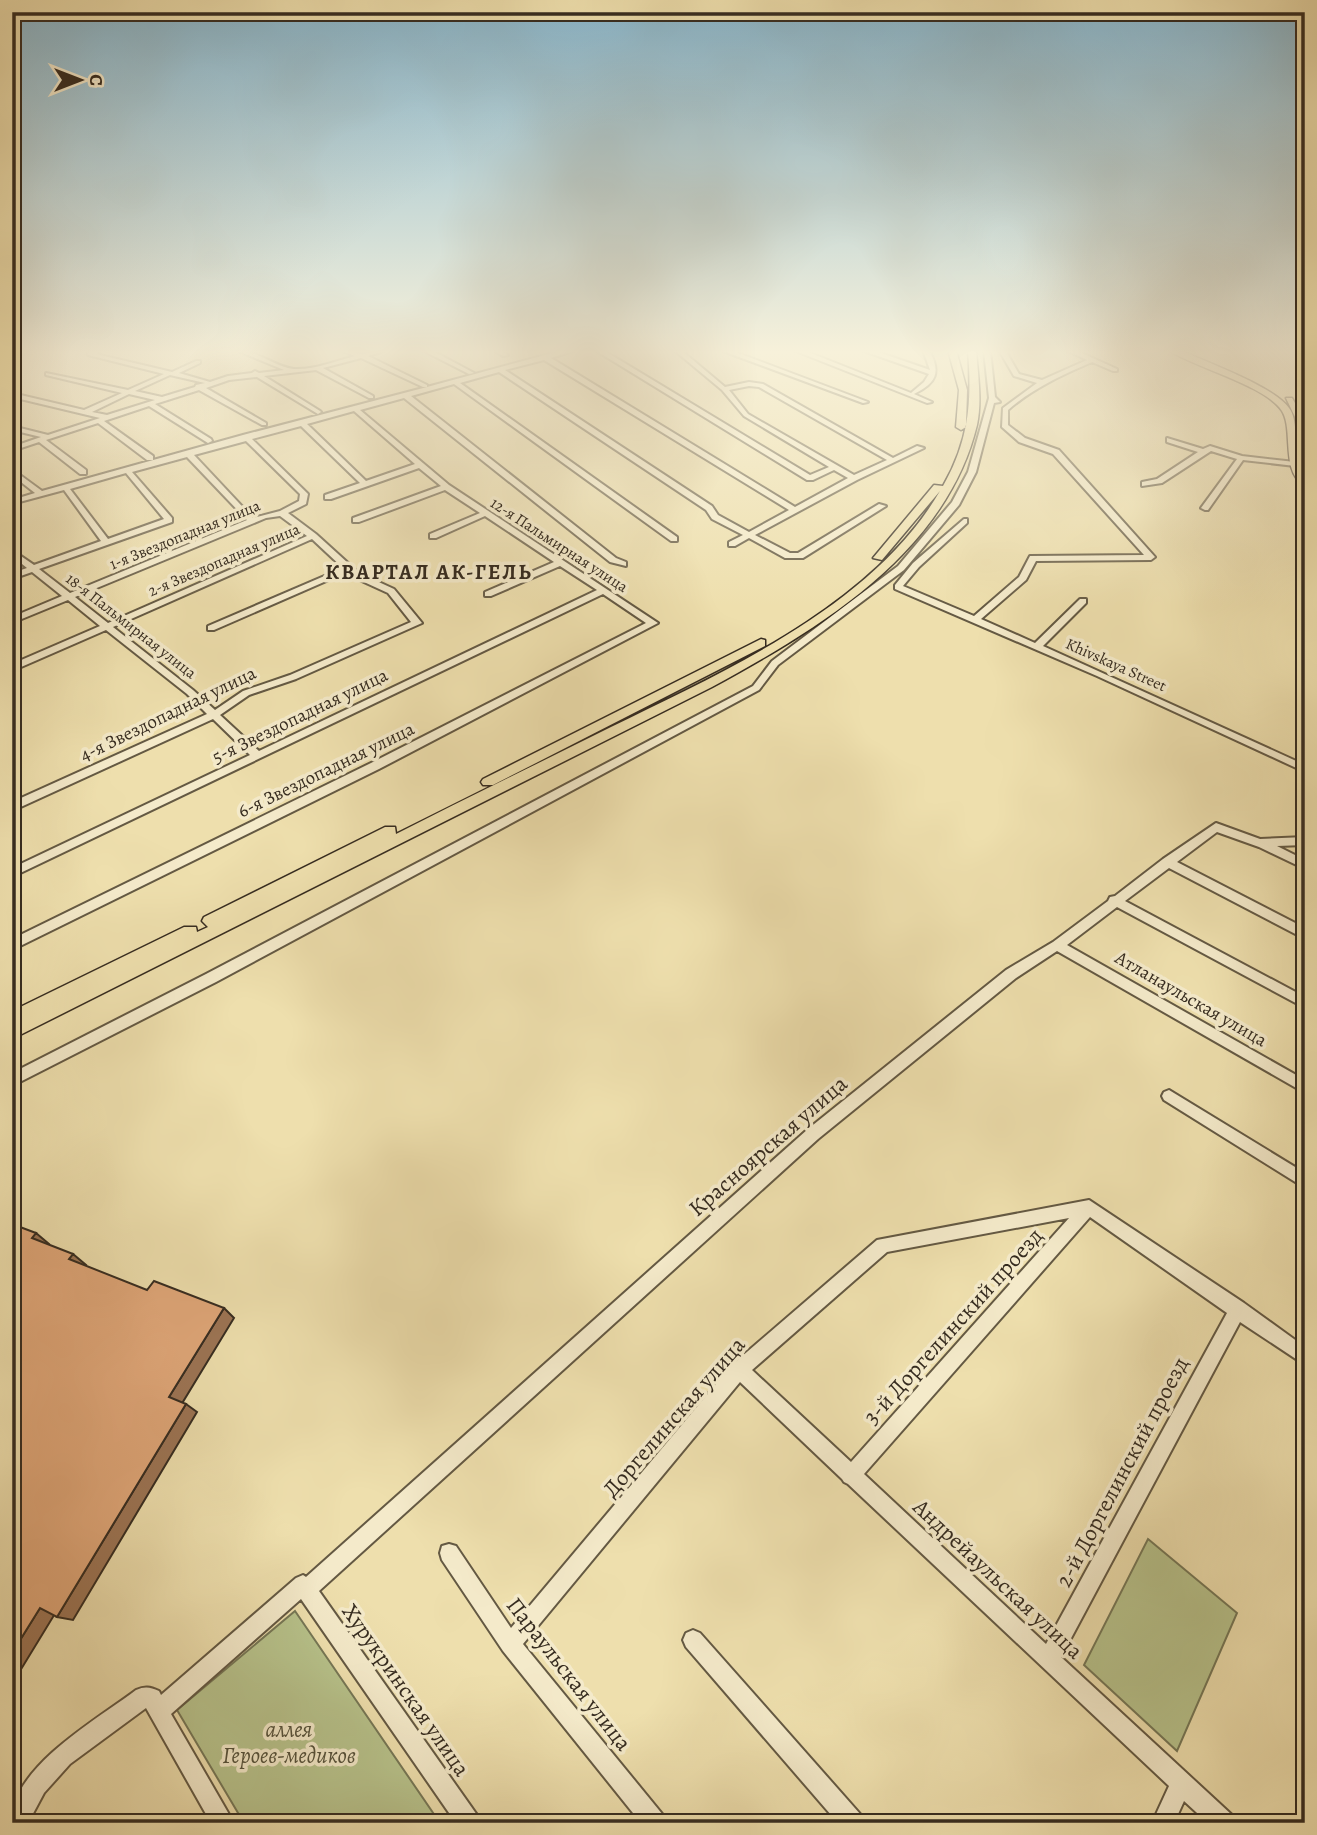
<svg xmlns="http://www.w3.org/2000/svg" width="1317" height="1835" font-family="Alegreya,serif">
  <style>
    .green { fill: #b7c28b; stroke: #767756; stroke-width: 2 }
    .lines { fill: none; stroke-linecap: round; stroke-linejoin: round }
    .minor-casing { stroke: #645943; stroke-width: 4 }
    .major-casing { stroke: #362c20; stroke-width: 3 }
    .minor { fill: #f4eaca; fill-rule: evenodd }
    .major { fill: #eedfad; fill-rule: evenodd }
    .shaded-wall { fill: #9c7454; stroke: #362c20; stroke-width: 2 }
    .building { fill: #dfa678; stroke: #362c20; stroke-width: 2 }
    .labels { text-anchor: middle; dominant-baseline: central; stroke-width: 7; stroke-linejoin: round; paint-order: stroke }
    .far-street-label { font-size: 16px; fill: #362c20; stroke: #f4eaca }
    .street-label { font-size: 19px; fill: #362c20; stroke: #f4eaca }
    .far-district-label { font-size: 21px; font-weight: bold; letter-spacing: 2px; fill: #362c20; stroke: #f4eaca }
    .near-street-label { font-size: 23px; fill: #362c20; stroke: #f4eaca }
    .near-park-label { font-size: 23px; font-style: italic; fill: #56523b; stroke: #f4eaca }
  </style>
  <rect width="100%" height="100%" fill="#eedfad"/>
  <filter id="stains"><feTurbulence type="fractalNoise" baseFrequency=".00286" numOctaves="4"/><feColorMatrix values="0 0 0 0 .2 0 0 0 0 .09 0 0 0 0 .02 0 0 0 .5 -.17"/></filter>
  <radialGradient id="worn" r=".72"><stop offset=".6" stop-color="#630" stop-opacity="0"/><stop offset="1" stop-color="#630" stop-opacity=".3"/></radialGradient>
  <!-- green -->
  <path class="green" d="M1148,1539L1237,1613L1177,1751L1084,1665Z
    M295,1611L440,1823H244L177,1710Z"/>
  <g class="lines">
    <!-- minor casing -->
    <g class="minor-casing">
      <path id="minor" d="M12,350H19L21,354L12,359Z
        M92,350H101L96,354L172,372L196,361H200V363L179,373L210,382L228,376L252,373L255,371L259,373L284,370L236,350C257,350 275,367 294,369C314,370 336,361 355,356L340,350C348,350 356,354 363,354C371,353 379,350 387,350L368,356L427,385V387L564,350H576L551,358L795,507L848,478L834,470L813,480H807L595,350H603L810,475L829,467L744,416L722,390L674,350H681L725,387L749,382L763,384L893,458L917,446L924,448L857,480L755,535L790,553H798L879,504L886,506L803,558H785L749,538L735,546H729V542L743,535L712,519L706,510L499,372L460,383L677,537V541H671L454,384L411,396L616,558L626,562V566L610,562L404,398L360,410L449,485L658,623L379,769L12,950V939L371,763L646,623L603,594L12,877V868L250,755L213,719L12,811V802L207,714L187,694L106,630L12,671V664L100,626L68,600L12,623V617L62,596L32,572L12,579V573L27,568L12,556V550L34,565L101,541L64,490L12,504V500L35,493L12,475V469L42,491L243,435L427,387H423L361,358L323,368L373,396V398H369L316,370L264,376L320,411L321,412L318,414L257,377L229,380L206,388L266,423V425H262L199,390L155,404L211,439L212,441L208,443L149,406L104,421L153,456V460H147L98,423L46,440L86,470V474H80L39,442L12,451V447L41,437L12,430V426L48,435L100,418L12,397V393L84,410L122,393L46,375V373L128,390L164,374L88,355V353ZM544,360L789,510L749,532L718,515L712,506L505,370ZM170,375L205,383L196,385L195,387L162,397L135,391ZM749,386L759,387L887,460L854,475L748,414L729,390ZM129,394L155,400L107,415L92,412ZM354,411L415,464L366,481L307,424ZM301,426L360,483L325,495V499H331L419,468L441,486L353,518V522H359L445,490L480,513L430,534V538H436L485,516L554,562L485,592V596H491L560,566L597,590L259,751L220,715L249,695L296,679L422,623L394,589L359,573L316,534L288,513L306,504L308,494L252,439ZM246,441L300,494L299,501L280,511L253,518L194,455ZM187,457L247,520L70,593L39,569L172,522V518L132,472ZM126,473L164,519L108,539L70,489ZM280,516L307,536L108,623L75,597L266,518ZM312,539L343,568L208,626V630H214L347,572L353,577L388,593L411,622L290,675L243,691L215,710L193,690L113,627Z
        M422,350H431L474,373L469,374Z
        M493,350H501L508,355L503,356Z
        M720,350H730L868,402L863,403Z
        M793,350H803L911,393L924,382L929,374L861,350H872L930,370L923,350H929C941,372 937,383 914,394L932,402L927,403Z
        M984,350H990L995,397L1000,402L994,403L976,472L959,505L904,570L778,665L759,690L216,982L12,1086V1073L206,974L753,686L772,661L898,566L952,502L968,472L989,398Z
        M999,350H1005L1019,374L1042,380L1087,360L1066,350H1075L1117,369V371H1113L1092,362C1062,375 1033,388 1008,410V425L1025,438L1059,450L1155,557L1151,560L1036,561L1026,580L981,619L1035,643L1080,599H1086V603L1043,646L1305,765V772L1097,676L895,589V585L913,563L964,519H967V523L919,567L903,586L974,616L1019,577L1030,556L1144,555L1053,454L1019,442L1002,427L1003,408L1037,383L1014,376Z
        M1167,438L1203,449L1210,446L1242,456L1295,462L1299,464L1295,466L1243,460L1208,510H1205L1201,508L1237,459L1211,451L1162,483L1142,486V482L1157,479L1198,452L1167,442Z
        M1216,823L1260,839L1305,837V845L1277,846L1305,860V869L1259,847L1217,832L1177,862L1305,928V939L1169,868L1125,901L1305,997V1008L1117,907L1067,945L1305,1080V1093L1057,951L1016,978L818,1139L319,1591L477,1815L480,1823H456L301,1599L171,1714L234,1823H211L146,1708L70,1764L44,1793L28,1823H12C12,1818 11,1811 13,1806C30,1757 96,1720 136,1690C145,1686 150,1687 159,1691L161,1695L296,1578L303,1575L306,1577L808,1129L1006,970L1053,942L1108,901L1110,897L1115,896L1163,859Z
        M1169,1090L1305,1173V1188L1164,1100L1162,1096L1164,1092Z
        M1089,1200L1244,1303L1305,1347V1365L1240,1322L1061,1657L1232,1815L1235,1823H1208L1184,1801L1174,1823H1152L1169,1786L848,1484L844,1482L842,1479L740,1382L523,1644L663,1815L666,1823H641L503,1651L442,1560L440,1553L442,1546L449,1544L456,1546L511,1628L733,1364L877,1240ZM1090,1217L1227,1313L1046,1644L864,1474ZM1069,1218L851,1462L752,1370L887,1252Z
        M693,1630L700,1633L861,1815L864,1823H838L686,1647L683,1640L686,1633Z"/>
    </g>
    <!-- major casing -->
    <g class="major-casing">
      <path id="major" d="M948,350H956L967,390L966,427L961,430L956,427L959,390Z
        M968,350H976C978,375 982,401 977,425C946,553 820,628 712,687L12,1039V1011L184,927H196L197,932L208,927L202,921L204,917L385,827H395L396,834C467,798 539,763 611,727C725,671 873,606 940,491L882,560L873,558L934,485L943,486C969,441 972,402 968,350Z
        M1168,350H1180C1206,362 1273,386 1289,408C1298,420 1294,440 1298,455C1300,467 1305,474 1305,486C1280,472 1294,430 1282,411C1265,385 1196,368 1168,350Z
        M1286,398H1292L1305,420V459L1300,456L1296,419Z
        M761,639L765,640V646L493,785H483L481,782L483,779Z"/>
    </g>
    <!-- minor -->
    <use href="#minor" class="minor"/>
    <!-- major -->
    <use href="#major" class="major"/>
  </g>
  <!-- shaded-wall -->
  <path class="shaded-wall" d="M36,1233L49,1244L46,1249L32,1238Z
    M73,1254L86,1265L82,1270L69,1259Z
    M224,1308L234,1318L181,1405L169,1397Z
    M186,1404L197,1412L73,1620L57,1617Z
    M40,1608L56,1612L12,1684V1653Z"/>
  <!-- building -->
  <path class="building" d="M12,1224L36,1233L32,1238L73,1254L69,1259L147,1290L154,1281L224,1308L169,1397L186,1404L57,1617L40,1608L12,1653Z"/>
  <!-- sky -->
  <linearGradient id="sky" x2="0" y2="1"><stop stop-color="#88b8d0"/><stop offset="0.58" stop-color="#f7f1da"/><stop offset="1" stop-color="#f7f1da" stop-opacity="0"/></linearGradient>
  <rect width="1317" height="607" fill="url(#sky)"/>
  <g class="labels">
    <!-- far-street labels -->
    <g class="far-street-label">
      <text transform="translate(185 535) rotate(-22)">1-я Звездопадная улица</text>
      <text transform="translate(559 545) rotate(33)">12-я Пальмирная улица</text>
      <text transform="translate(224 560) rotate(-23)">2-я Звездопадная улица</text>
      <text transform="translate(131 626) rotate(38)">18-я Пальмирная улица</text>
      <text transform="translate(1116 665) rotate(24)">Khivskaya Street</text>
    </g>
    <!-- street labels -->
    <g class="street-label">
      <text transform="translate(168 714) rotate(-26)">4-я Звездопадная улица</text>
      <text transform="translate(300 716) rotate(-26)">5-я Звездопадная улица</text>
      <text transform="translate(326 770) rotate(-26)">6-я Звездопадная улица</text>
      <text transform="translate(1191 999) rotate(30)">Атланаульская улица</text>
    </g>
    <!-- far-district labels -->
    <g class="far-district-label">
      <text x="429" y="572">КВАРТАЛ АК-ГЕЛЬ</text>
    </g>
    <!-- near-street labels -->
    <g class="near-street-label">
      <text transform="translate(768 1146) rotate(-41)">Красноярская улица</text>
      <text transform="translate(953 1326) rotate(-48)">3-й Доргелинский проезд</text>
      <text transform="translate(674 1417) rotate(-49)">Доргелинская улица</text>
      <text transform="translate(1122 1472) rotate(-62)">2-й Доргелинский проезд</text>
      <text transform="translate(998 1579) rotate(43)">Андрейаульская улица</text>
      <text transform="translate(569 1674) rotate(52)">Параульская улица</text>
      <text transform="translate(406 1690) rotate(55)">Хурукринская улица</text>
    </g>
    <!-- near-park labels -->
    <g class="near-park-label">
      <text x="289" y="1729">аллея<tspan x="289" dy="26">Героев-медиков</tspan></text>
    </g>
  </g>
  <!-- margin -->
  <rect width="1317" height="1835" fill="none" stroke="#eedfad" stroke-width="42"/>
  <rect x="14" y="14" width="1289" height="1807" fill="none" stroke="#362c20" stroke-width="3.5"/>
  <rect x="21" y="21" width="1275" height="1793" fill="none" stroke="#362c20" stroke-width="2"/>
  <!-- north arrow -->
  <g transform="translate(80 80) rotate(90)" stroke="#f4eaca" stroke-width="5" paint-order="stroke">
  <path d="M0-5L12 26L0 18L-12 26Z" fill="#362c20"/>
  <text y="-10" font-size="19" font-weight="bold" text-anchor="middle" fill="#362c20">С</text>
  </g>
  <rect width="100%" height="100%" filter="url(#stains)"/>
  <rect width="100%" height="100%" fill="url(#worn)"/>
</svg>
